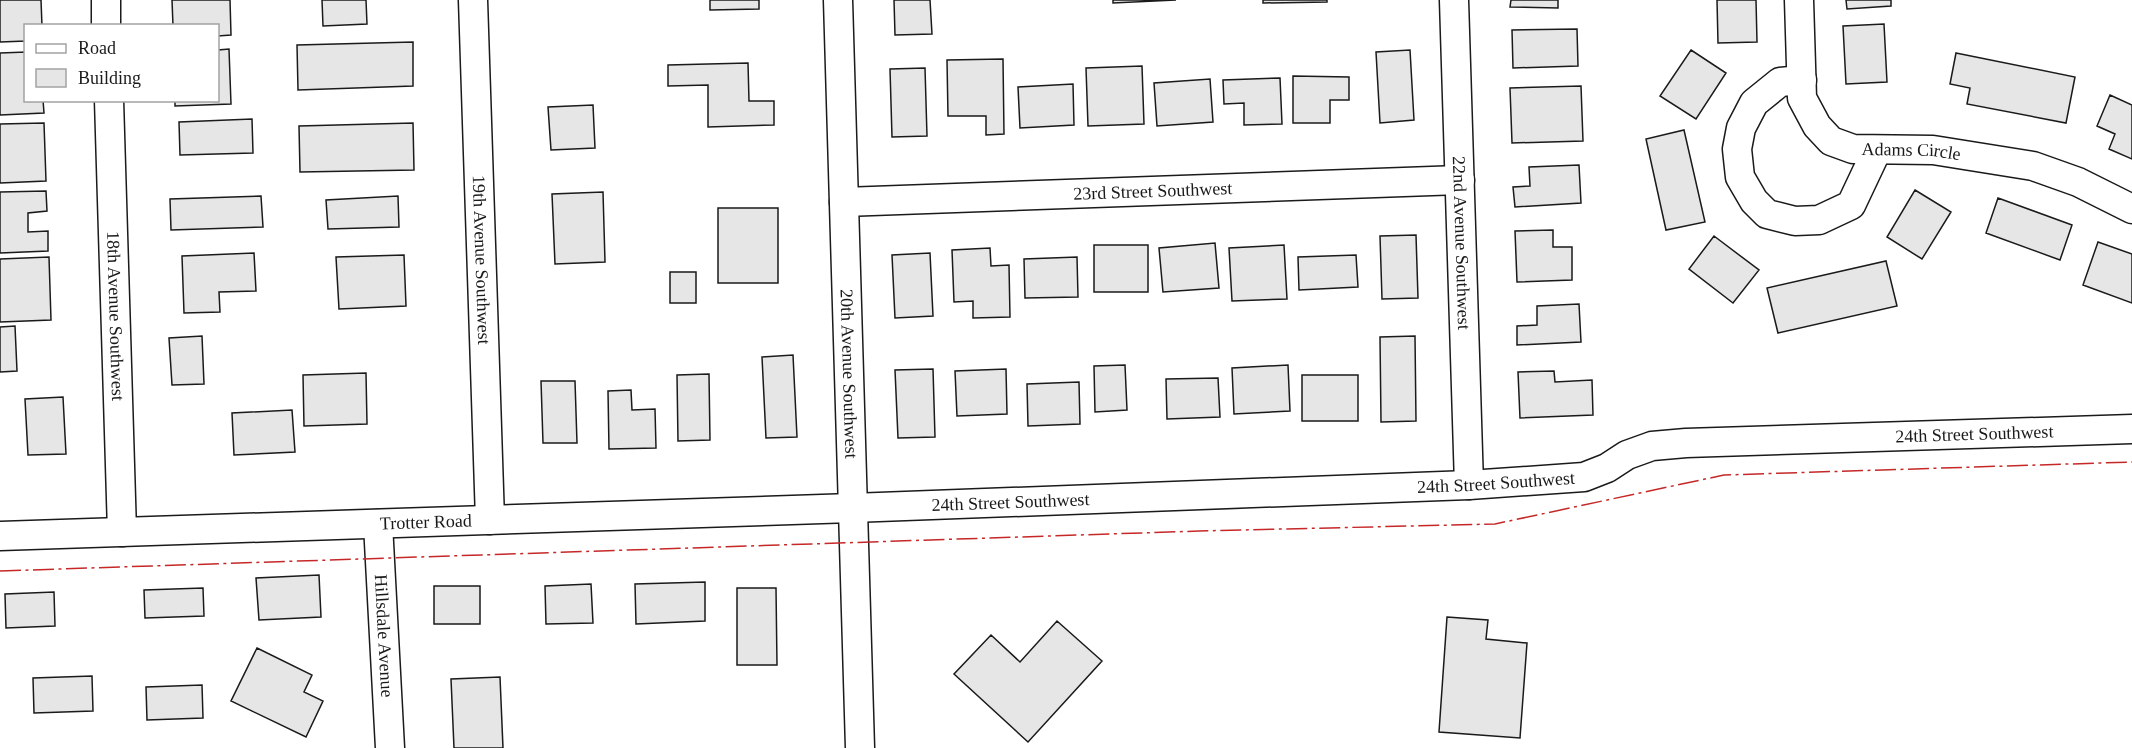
<svg xmlns="http://www.w3.org/2000/svg" width="2132" height="748" font-family="Georgia,serif">
  <style>
    .building { fill: #e6e6e6; stroke: #1a1a1a; stroke-width: 1.5 }
    .lines { fill: none; stroke-linecap: round; stroke-linejoin: round }
    .minor-casing { stroke: #1a1a1a; stroke-width: 31 }
    .minor { stroke: #fff; stroke-width: 28 }
    .power { stroke: #c62828; stroke-width: 1.5; stroke-dasharray: 21 4.5 3 4.5; stroke-linecap: butt }
    .labels { text-anchor: middle; dominant-baseline: central; stroke-width: 4.5; stroke-linejoin: round; paint-order: stroke }
    .street-label { font-size: 18px; fill: #1a1a1a; stroke: #fff }
  </style>
  <rect width="100%" height="100%" fill="#fff"/>
  <!-- building -->
  <path class="building" d="M0,0H41L42,26H26V41L0,42Z
    M172,0H230L231,35L218,36V26H173Z
    M322,0H366L367,24L323,26Z
    M710,0H759V9L710,10Z
    M894,0H930L932,34L895,35Z
    M1113,0H1176L1113,3Z
    M1263,0H1327V2L1263,3Z
    M1511,0H1558V8L1510,7Z
    M1717,0H1756L1757,42L1718,43Z
    M1846,0H1891V6L1847,9Z
    M1884,24L1887,82L1846,84L1843,26Z
    M1577,29L1578,66L1513,68L1512,30Z
    M413,42V86L298,90L297,45Z
    M229,49L231,104L175,106V100H218V50Z
    M1410,50L1414,120L1380,123L1376,52Z
    M1691,50L1726,73L1696,119L1660,96Z
    M26,52V100H43L44,113L0,115V53Z
    M1956,53L2075,77L2066,123L1967,104L1970,88L1950,84Z
    M1003,59L1004,134L986,135V116H948L947,60Z
    M748,63L749,101H774V125L708,127V85L668,86V65Z
    M1142,66L1144,124L1088,126L1086,68Z
    M925,68L927,136L892,137L890,69Z
    M1293,76L1349,77V100H1330V123H1293Z
    M1280,78L1282,124L1244,125V103L1224,104L1223,80Z
    M1210,79L1213,122L1157,126L1154,83Z
    M1073,84L1074,125L1020,128L1018,87Z
    M1581,86L1583,141L1512,143L1510,88Z
    M2110,95L2132,105V159L2109,149L2115,134L2097,126Z
    M593,105L595,148L551,150L548,107Z
    M252,119L253,153L180,155L179,122Z
    M44,123L46,181L0,183V124Z
    M413,123L414,170L300,172L299,126Z
    M1684,130L1705,222L1666,230L1646,139Z
    M1579,165L1581,203L1515,207L1513,187L1530,186L1529,167Z
    M1915,190L1951,212L1922,259L1887,237Z
    M46,191L47,211L28,213V232L48,231V251L0,253V192Z
    M603,192L605,262L555,264L552,194Z
    M261,196L263,227L171,230L170,199Z
    M398,196L399,227L328,229L326,200Z
    M1998,198L2072,225L2060,260L1986,233Z
    M718,208H778V283H718Z
    M1553,230V247H1572V280L1517,282L1515,231Z
    M1416,235L1418,298L1382,299L1380,236Z
    M1714,236L1759,270L1733,303L1689,269Z
    M2098,242L2132,254V303L2083,285Z
    M1215,243L1219,288L1163,292L1159,248Z
    M1094,245H1148V292H1094Z
    M1284,245L1287,299L1232,301L1229,248Z
    M990,248L991,266L1009,265L1010,317L973,318V301L954,302L952,250Z
    M254,253L256,291L219,292L220,312L184,313L182,256Z
    M930,253L933,316L895,318L892,255Z
    M404,255L406,306L339,309L336,257Z
    M1356,255L1358,287L1299,290L1298,257Z
    M49,257L51,320L0,322V259Z
    M1077,257L1078,297L1025,298L1024,259Z
    M1886,261L1897,306L1778,333L1767,288Z
    M670,272H696V303H670Z
    M1579,304L1581,342L1517,345V326L1537,325V306Z
    M15,326L17,371L0,372V327Z
    M202,336L204,384L172,385L169,338Z
    M1415,336L1416,421L1381,422L1380,337Z
    M793,355L797,437L766,438L762,357Z
    M1125,365L1127,410L1095,412L1094,366Z
    M1288,365L1290,411L1234,414L1232,368Z
    M933,369L935,437L898,438L895,370Z
    M1006,369L1007,414L957,416L955,371Z
    M1554,371L1555,382L1592,380L1593,415L1520,418L1518,372Z
    M366,373L367,424L304,426L303,375Z
    M709,374L710,440L678,441L677,375Z
    M1302,375H1358V421H1302Z
    M1218,378L1220,417L1167,419L1166,379Z
    M541,381H575L577,443H543Z
    M1079,382L1080,424L1028,426L1027,384Z
    M631,390L632,410L655,409L656,448L609,449L608,391Z
    M63,397L66,454L28,455L25,399Z
    M292,410L295,452L234,455L232,413Z
    M319,575L321,617L259,620L256,578Z
    M705,582V621L636,624L635,584Z
    M591,584L593,623L546,624L545,586Z
    M434,586H480V624H434Z
    M203,588L204,616L145,618L144,590Z
    M737,588H776L777,665H737Z
    M54,592L55,626L6,628L5,594Z
    M1447,617L1488,620L1486,639L1527,643L1520,738L1439,732Z
    M1057,621L1102,661L1028,742L954,674L991,635L1020,662Z
    M257,648L312,675L304,692L323,701L306,737L231,701Z
    M92,676L93,711L34,713L33,678Z
    M500,677L503,748H454L451,679Z
    M202,685L203,718L147,720L146,687Z"/>
  <g class="lines">
    <!-- minor casing -->
    <g class="minor-casing">
      <g id="minor">
        <path d="M106,0V26"/>
        <path id="s1" d="M473,0L490,520"/>
        <path id="s2" d="M838,0L860,748"/>
        <path id="s3" d="M1454,0L1469,485"/>
        <path id="s4" d="M1799,0L1802,98L1817,126L1831,141L1853,149L1933,150L2033,166L2078,182L2132,209"/>
        <path d="M1802,80L1780,82L1754,103L1741,128L1737,149L1740,177L1754,201L1767,214L1795,221L1819,220L1851,205L1877,150"/>
        <path id="s5" d="M109,100L122,532"/>
        <path id="s6" d="M844,202L1460,180"/>
        <path id="s7" d="M378,524L390,748"/>
        <path id="s8" d="M0,536L852,508L1469,485L1584,477L1607,468L1627,455L1652,446L1686,443L2132,429"/>
      </g>
    </g>
    <!-- minor -->
    <use href="#minor" class="minor"/>
    <!-- power -->
    <path class="power" d="M0,571L1199,531L1495,524L1724,475L2132,462"/>
  </g>
  <g class="labels">
    <!-- street labels -->
    <g class="street-label">
      <text stroke="none"><textPath href="#s4" startOffset="232">Adams Circle</textPath></text>
      <text stroke="none"><textPath href="#s6" startOffset="309">23rd Street Southwest</textPath></text>
      <text stroke="none"><textPath href="#s3" startOffset="243">22nd Avenue Southwest</textPath></text>
      <text stroke="none"><textPath href="#s1" startOffset="260">19th Avenue Southwest</textPath></text>
      <text stroke="none"><textPath href="#s5" startOffset="216">18th Avenue Southwest</textPath></text>
      <text stroke="none"><textPath href="#s2" startOffset="374">20th Avenue Southwest</textPath></text>
      <text stroke="none"><textPath href="#s8" startOffset="1983">24th Street Southwest</textPath></text>
      <text stroke="none"><textPath href="#s8" startOffset="1497">24th Street Southwest</textPath></text>
      <text stroke="none"><textPath href="#s8" startOffset="1011">24th Street Southwest</textPath></text>
      <text stroke="none"><textPath href="#s8" startOffset="426">Trotter Road</textPath></text>
      <text stroke="none"><textPath href="#s7" startOffset="112">Hillsdale Avenue</textPath></text>
    </g>
  </g>
  <!-- legend -->
  <rect x="24" y="24" width="195" height="78" fill="#ffffff" stroke="#a3a3a3" stroke-width="1.5"/>
  <rect x="36" y="44" width="30" height="9" fill="#ffffff" stroke="#a3a3a3" stroke-width="1.5"/>
  <text x="78" y="54" font-size="18" fill="#1a1a1a">Road</text>
  <rect x="36" y="69" width="30" height="18" fill="#e6e6e6" stroke="#a3a3a3" stroke-width="1.5"/>
  <text x="78" y="84" font-size="18" fill="#1a1a1a">Building</text>
</svg>
